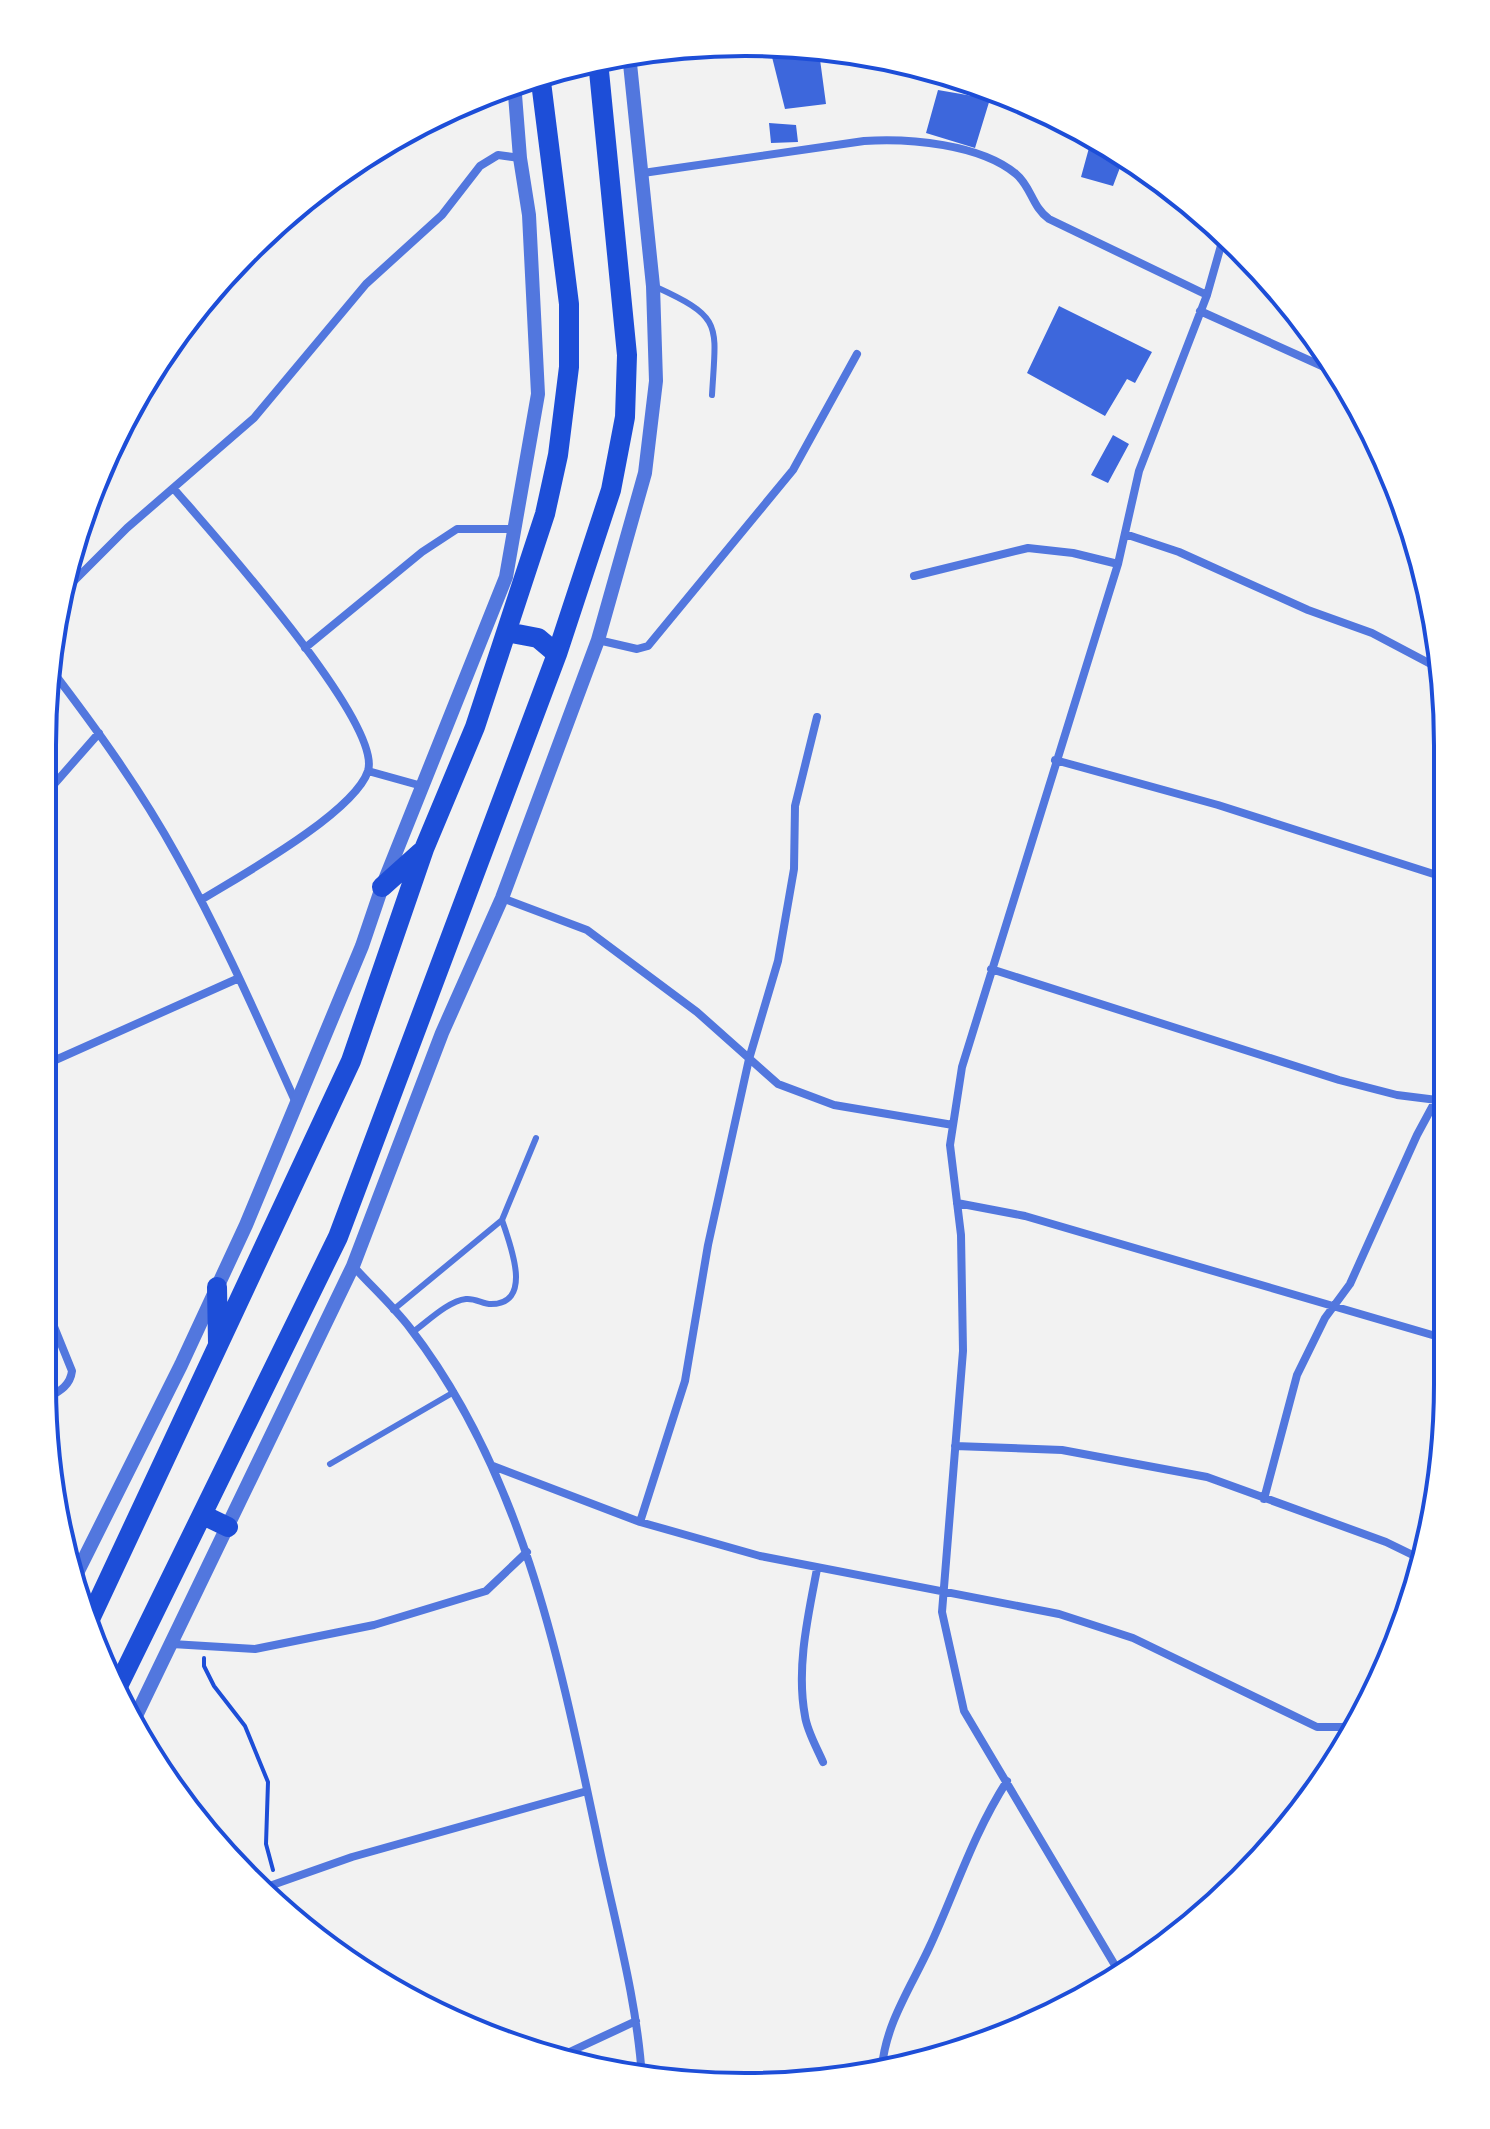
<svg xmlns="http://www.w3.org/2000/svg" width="1490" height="2129" font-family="Lato,sans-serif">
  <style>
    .building { fill: #3d67dc }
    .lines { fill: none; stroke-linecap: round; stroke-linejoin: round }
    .path { stroke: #1d4ed8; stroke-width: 4 }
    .service { stroke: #5277de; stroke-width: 6 }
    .minor { stroke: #5277de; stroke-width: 8 }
    .tertiary { stroke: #5277de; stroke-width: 14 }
    .primary { stroke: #1d4ed8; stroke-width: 20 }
    .rim { fill: none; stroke: #1d4ed8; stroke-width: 4 }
  </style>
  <rect width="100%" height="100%" fill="#f2f2f2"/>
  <!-- building -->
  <path class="building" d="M819,52L826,104L785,109L772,57Z
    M938,90L990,99L975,148L926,133Z
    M769,123L796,125L798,142L771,143Z
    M1092,137L1124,157L1113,186L1081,177Z
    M1059,306L1152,352L1135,383L1127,379L1105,416L1027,373Z
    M1113,435L1129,444L1108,483L1091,475Z"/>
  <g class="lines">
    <!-- path -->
    <path class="path" d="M204,1658V1666L214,1686L245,1726L268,1782L266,1844L273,1870"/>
    <!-- service -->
    <path class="service" d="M656,287C724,318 716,324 712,395
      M393,1310L502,1220L536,1138
      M413,1332C427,1322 448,1301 466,1299C475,1298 483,1304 491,1304C535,1304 509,1242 502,1220
      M330,1464L454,1392"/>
    <!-- minor -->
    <path class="minor" d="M643,173L864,141C909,138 980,144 1016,174C1031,186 1032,207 1049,219L1207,295
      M1200,311L1333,371
      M174,489C210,531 383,722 368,771C354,813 240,876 201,900
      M1125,534L1179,552L1308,610L1372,633L1442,670
      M914,576L1028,548L1073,553L1118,564
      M61,594L127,528L254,418L366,284L442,215L480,166L498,155L520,158
      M598,640L637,649L648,646L793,470L857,354
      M305,648L422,552L457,529H513
      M50,668C96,728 140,789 177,856C222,936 259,1021 297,1105
      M1055,760L1218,805L1443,877
      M368,771L422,786
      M42,798L99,733
      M502,898L587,930L697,1012L778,1084L834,1105L953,1125
      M991,969L1339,1080L1397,1095L1445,1101
      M42,1066L239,978
      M957,1203L1025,1216L1446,1339
      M353,1266C372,1287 393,1306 410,1328C525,1477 561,1667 599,1846C615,1923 637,2000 642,2078
      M42,1297L72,1371C70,1387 58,1392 44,1400
      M955,1446L1062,1450L1207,1477L1386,1542L1425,1561
      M493,1466L640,1522L760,1556L1059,1614L1133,1638L1317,1727H1343L1360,1720
      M1264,1499L1297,1375L1325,1318L1350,1284L1417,1135L1444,1085
      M640,1522L685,1381L708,1245L749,1059L778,961L794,869L795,806L817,717
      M817,1569C808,1616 796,1668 805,1716C807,1731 817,1748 823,1762
      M172,1644L255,1649L374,1625L486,1591L527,1552
      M261,1889L352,1857L587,1791
      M1119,1972L964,1711L942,1612L963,1351L961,1235L950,1145L962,1067L1118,564L1139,471L1207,295L1224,235
      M561,2056L636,2021
      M882,2067C886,2023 911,1987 929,1948C956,1890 972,1836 1007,1781"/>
    <!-- tertiary -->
    <path class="tertiary" d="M73,1581L181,1365L246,1225L362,946L382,887L506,577L538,394L529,215L520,158L514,82
      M135,1718L353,1266L442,1033L502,898L598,640L645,473L656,381L653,286L629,54"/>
    <!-- primary -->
    <path class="primary" d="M507,632L538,638L557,654
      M382,887L421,852
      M217,1287L218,1343
      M203,1515L228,1527
      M90,1619L351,1061L424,849L475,727L545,514L558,455L569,367V304L540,74
      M119,1684L338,1237L557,654L611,490L625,417L627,355L598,61"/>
  </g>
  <!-- crop -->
  <path d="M0 0H1490V2129H0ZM745 56H745A689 689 0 0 1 1434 745V1384A689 689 0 0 1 745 2073H745A689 689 0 0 1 56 1384V745A689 689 0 0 1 745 56Z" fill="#fff" fill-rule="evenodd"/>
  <path class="rim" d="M745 56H745A689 689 0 0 1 1434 745V1384A689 689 0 0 1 745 2073H745A689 689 0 0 1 56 1384V745A689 689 0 0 1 745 56Z"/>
</svg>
